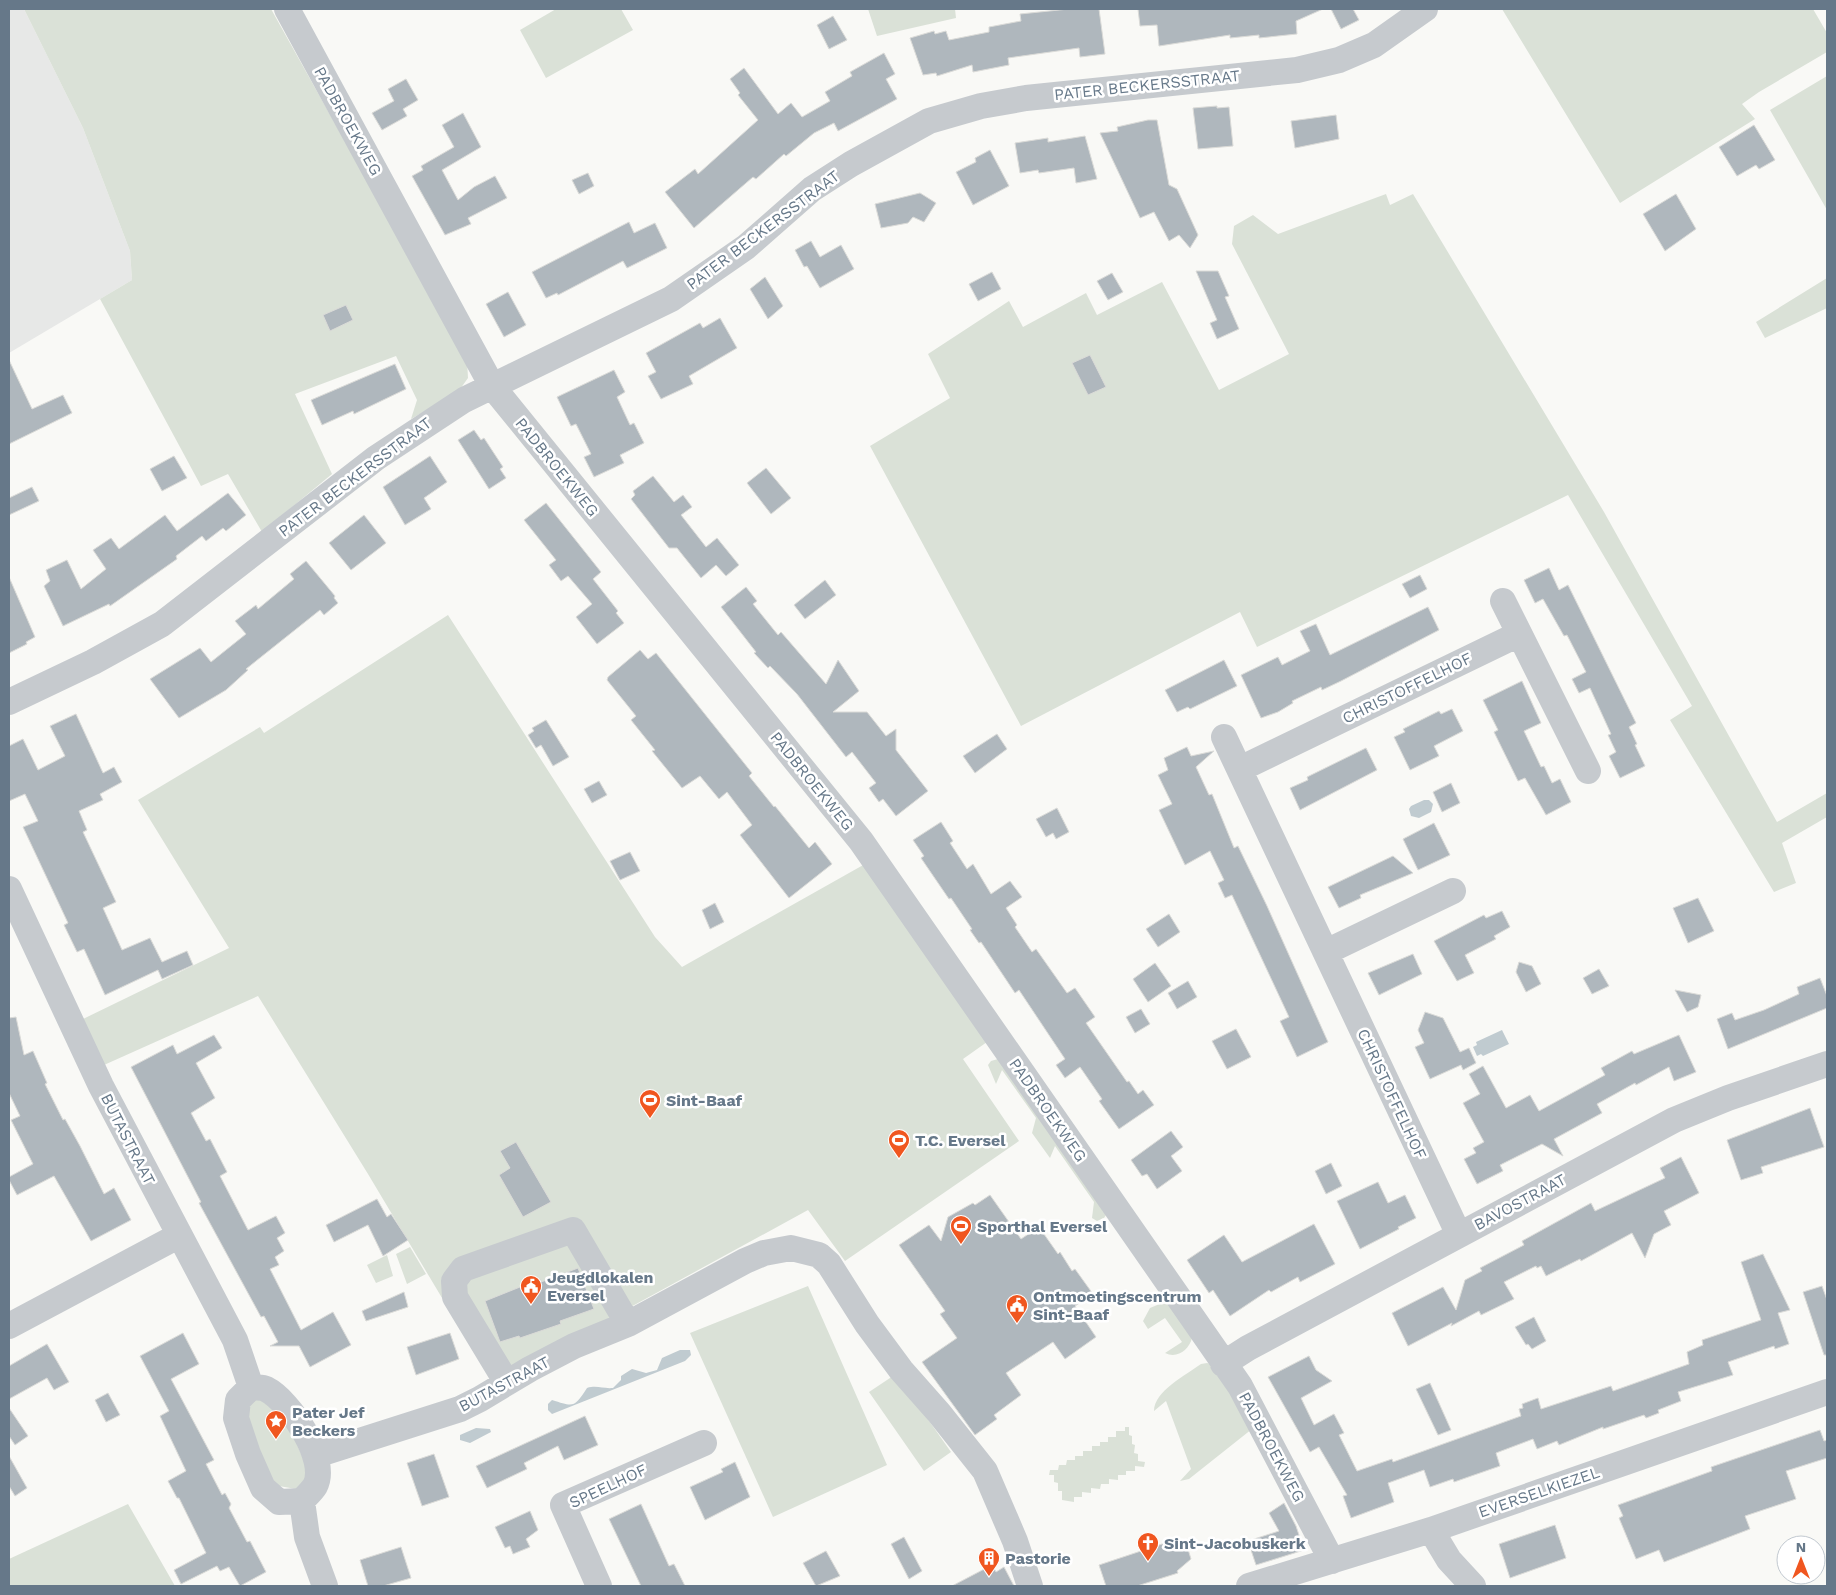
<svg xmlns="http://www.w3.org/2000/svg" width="1836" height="1595" font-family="'Work Sans',sans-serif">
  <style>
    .built { fill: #e7e8e7 }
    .green { fill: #dae1d7 }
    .water { fill: #c0cbd0 }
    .building { fill: #afb7bd; stroke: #dbdbd8 }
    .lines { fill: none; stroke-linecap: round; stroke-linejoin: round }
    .minor { stroke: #c6cace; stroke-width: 26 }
    .labels { text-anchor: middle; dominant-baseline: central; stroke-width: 5; stroke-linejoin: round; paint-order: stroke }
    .street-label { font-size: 16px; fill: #667889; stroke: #fff }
    .poi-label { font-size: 16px; font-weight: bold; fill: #667889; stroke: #fff; text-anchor: start }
  </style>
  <rect width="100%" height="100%" fill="#f9f9f6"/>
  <!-- built -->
  <path class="built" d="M9,9H24L83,128L130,251L132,280L9,353Z"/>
  <!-- green -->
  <path class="green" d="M24,9H271L467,360L468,378L458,392L411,419L417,400L396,356L295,394L332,474L262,532L228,474L201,486L100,299L132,280L130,251L83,128Z
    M556,9H621L633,30L546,78L520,30Z
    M868,9H955L956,18L877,36Z
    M1502,9H1813L1827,33V52L1759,92L1742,104L1755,119L1620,203Z
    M1827,76V210L1770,110Z
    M1386,194L1390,205L1413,194L1604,512L1777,822L1827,793V817L1782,843L1796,883L1774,892L1670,720L1692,706L1568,495L1257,647L1240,612L1021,726L870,446L950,398L928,354L1009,301L1023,327L1086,293L1097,315L1162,282L1219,390L1289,354L1232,244L1234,226L1253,215L1278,234Z
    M1827,278V308L1765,338L1756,322Z
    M448,615L655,937L682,967L865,864L987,1042L963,1059L1019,1141L845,1261L808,1210L627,1309L494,1385L368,1174L258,996L104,1065L83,1019L229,948L138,800L260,727L264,733Z
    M998,1059L1106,1215L1104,1218L1097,1221L1092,1218L1094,1202L1055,1146L1050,1158L1032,1133L1036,1118L1002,1070L996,1084L988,1065L991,1061Z
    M410,1247L426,1274L407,1284L396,1254Z
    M387,1255L393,1276L376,1283L367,1265Z
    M808,1286L887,1465L773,1517L690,1333Z
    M1162,1303L1171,1304L1192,1338C1189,1350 1177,1359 1165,1353L1182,1342L1165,1318L1148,1329L1143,1321L1150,1308Z
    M1207,1363L1214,1365L1252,1429L1189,1479L1180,1481L1191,1469L1166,1401L1154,1411C1154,1391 1186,1375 1201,1364Z
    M896,1374L951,1452L924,1471L869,1392Z
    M259,1396L288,1423L310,1475L296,1489L279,1486L269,1477L243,1407Z
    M1125,1427H1129V1435L1132,1436V1444L1135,1445L1134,1453L1138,1454V1461L1145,1462L1144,1467L1135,1466V1471H1126V1475H1118V1480L1109,1479V1484H1101L1100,1489L1091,1488V1493L1082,1492V1497H1074V1502L1062,1500V1491H1058V1483L1054,1482V1475H1049L1050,1470H1058L1059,1465H1066L1067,1460H1075V1456H1083V1451H1092V1446H1100V1442H1108V1437H1116V1431H1125Z
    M128,1504L175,1586H9V1559Z"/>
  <!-- water -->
  <path class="water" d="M1424,800H1429L1433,804L1431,812L1419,818L1411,816L1409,809L1411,806Z
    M1502,1030L1509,1044L1483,1056L1481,1054L1477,1056L1473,1047L1477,1045L1476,1042Z
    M680,1350H690L691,1355L685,1361L552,1414L548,1410V1404L552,1400C574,1407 574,1408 587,1388C597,1385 603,1389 613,1388L621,1380V1376L632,1369L646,1373L657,1370L662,1358Z
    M476,1428L490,1429L491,1432L470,1443L460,1440V1435Z"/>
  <!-- building -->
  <path class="building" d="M1069,9H1099L1105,54L1080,57L1079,48L1008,58L1009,65L973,72L972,65L937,76L936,73L923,75L910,38L934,31L935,34L946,31L949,40L989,32V27L1021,21L1020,14Z
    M1138,9H1323L1296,21L1297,34L1259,38V35L1230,38V35L1159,46L1157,25L1140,26Z
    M1331,9H1353L1359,20L1341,29Z
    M833,16L847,40L829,49L817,25Z
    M884,53L895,74L886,79L897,99L838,131L834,123L814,133L786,156L784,154L756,179L753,177L694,228L665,192L695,169L698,174L758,120L738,95L740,93L730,79L744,68L778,114L791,103L802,117L830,101L825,92L852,76L850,72Z
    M406,79L418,100L403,109L407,116L382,130L372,113L394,101L388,89Z
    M1217,106V108L1229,107L1233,146L1198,149L1193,108Z
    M463,113L481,147L442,170L458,200L474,187L495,176L507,198L468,218L471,224L445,235L412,176L423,170L421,166L454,147L442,125Z
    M1336,115L1339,139L1295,148L1291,121Z
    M1148,120H1157L1169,185L1177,189L1198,235L1190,248L1179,235L1169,241L1154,212L1140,218L1100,133L1118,131L1117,127Z
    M1754,125L1775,160L1759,169L1756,165L1737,176L1719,147Z
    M1085,136L1097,179L1076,183L1074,168L1039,173L1038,170L1020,173L1015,143L1048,138V142Z
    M990,150L1009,186L973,205L956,172L976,162L975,158Z
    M588,173L594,186L579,194L572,180Z
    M920,193L936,203L924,222L913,217L908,223L881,228L875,204Z
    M1676,194L1696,229L1665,251L1643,214Z
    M629,222L634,233L655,223L667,248L627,268L623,261L558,295L557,293L546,298L532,272Z
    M811,241L820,257L841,245L854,269L820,288L807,266L804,267L795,250Z
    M1196,271H1218L1229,296L1225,297L1239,329L1217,339L1210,323L1217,320Z
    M992,272L1001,289L978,301L969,284Z
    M1112,273L1123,292L1108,300L1097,281Z
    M765,277L783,306L768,319L750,289Z
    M508,292L526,325L504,337L486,304Z
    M346,305L353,320L330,331L323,315Z
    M720,318L737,348L689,376L693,384L661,399L648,376L656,372L646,353L700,323L703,328Z
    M1090,355L1106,387L1088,395L1072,363Z
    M9,360L32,409L63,395L72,413L9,444Z
    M395,364L406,389L354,414L353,411L322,425L311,400Z
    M614,370L625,392L617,397L630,425L634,423L644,443L620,455L624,463L594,477L584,457L591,454L576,424L571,426L557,397Z
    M474,430L481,440L484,438L503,467L500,469L506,478L489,489L458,440Z
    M174,456L187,478L162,491L150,469Z
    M430,456L447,482L424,498L431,509L405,525L383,487Z
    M766,468L791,498L771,514L747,483Z
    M653,476L674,502L683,495L692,507L681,515L706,547L717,538L739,565L726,576L716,565L701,578L677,548H669L631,499L635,495L633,491Z
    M32,487L39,501L9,515V498Z
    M228,493L246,515L226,531L223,528L206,541L202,536L176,556L177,559L110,606L109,604L63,626L44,586L50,581L46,570L67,560L81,589L106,569L93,550L111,538L119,549L165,515L177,531Z
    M546,503L601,572L593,579L618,611L616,613L624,623L597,644L576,617L592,604L568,576L561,581L549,565L556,560L524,520Z
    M364,515L386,543L351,570L329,543Z
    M306,561L335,596L334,598L338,603L324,615L320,610L246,669L248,670L226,690L179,718L150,679L200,648L211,662L246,634L235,621L256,605L258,609L294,579L290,574Z
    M1549,568L1559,590L1568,585L1636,723L1629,727L1637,744L1635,745L1645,766L1620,778L1609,756L1616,752L1608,735L1611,734L1590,688L1579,693L1572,679L1586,672L1567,635L1564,636L1543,599L1535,603L1524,580Z
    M1420,575L1427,589L1410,598L1402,584Z
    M9,577L35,637L26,642L27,644L9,653Z
    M825,580L836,595L805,619L794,605Z
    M746,587L757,601L753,604L778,635L781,632L826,684L838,660L859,691L833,712H867L886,736L896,729V750L928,791L896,816L883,799L879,802L869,788L876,783L852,752L846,757L797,694L770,666L768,668L754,653L756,652L721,607Z
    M1428,607L1439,630L1341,681L1322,690L1321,687L1292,701L1293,703L1278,712L1261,718L1241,675L1278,657L1282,665L1310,651L1300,631L1316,624L1330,655Z
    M640,650L648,659L656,653L752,773L749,776L774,807L775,806L809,848L815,842L832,864L789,898L740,835L752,825L727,792L719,799L700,776L682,788L652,751L655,750L631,720L636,716L607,680L608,677Z
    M1224,660L1237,686L1190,709L1188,707L1177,712L1165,690Z
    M1522,681L1541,723L1524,731L1541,767L1544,766L1552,783L1560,779L1571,802L1546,815L1525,778L1518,781L1494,732L1498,730L1483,700Z
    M1452,709L1463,731L1434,746L1439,756L1410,770L1394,737L1405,732L1403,729L1439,711L1441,714Z
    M76,714L103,773L114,767L122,782L100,794L103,800L79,811L87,830L83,832L116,902L103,908L122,950L150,938L162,962L187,951L193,965L162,979L158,970L105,995L84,949L77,952L64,925L68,923L23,827L38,821L25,794L9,801V746L23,739L38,770L65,756L50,726Z
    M546,720L569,757L553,766L541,745L536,748L528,735L534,731L532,728Z
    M997,734L1007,749L975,773L963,756Z
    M1187,747L1191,756L1214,751L1196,767L1209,795L1212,794L1234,848L1238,846L1267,906L1328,1042L1297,1057L1280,1021L1289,1017L1232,895L1225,898L1218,883L1224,880L1210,851L1185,865L1159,810L1172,804L1158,775L1168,770L1164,758Z
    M1366,748L1377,770L1300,810L1290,788L1308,780L1307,777Z
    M599,781L607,795L592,803L584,789Z
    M1451,783L1460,803L1442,812L1433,792Z
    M1057,808L1069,832L1056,839L1053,833L1046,837L1036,819Z
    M941,822L953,841L950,843L967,869L973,864L991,894L1010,881L1022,897L1006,908L1017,925L1015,927L1032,952L1036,949L1067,993L1075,988L1095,1017L1086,1023L1127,1082L1129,1081L1138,1094L1143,1090L1154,1105L1119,1129L1099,1101L1102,1099L1080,1067L1065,1078L1056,1065L1065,1059L1019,990L1015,993L981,942L979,943L970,930L972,929L951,898L949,899L921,858L924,856L913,840Z
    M1434,823L1450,855L1418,870L1403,839Z
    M630,852L640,871L620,880L610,861Z
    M1393,856L1413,873L1360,895L1361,898L1339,908L1328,887Z
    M1698,898L1714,931L1688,943L1673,908Z
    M715,903L724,922L710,929L702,910Z
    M1502,911L1510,927L1494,936L1496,939L1465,955L1474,973L1457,981L1434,941L1484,915L1486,918Z
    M1169,914L1180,932L1158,947L1146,929Z
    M1413,954L1422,974L1379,995L1368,973Z
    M1519,962L1532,966L1541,984L1526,992L1516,972Z
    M1155,963L1171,986L1148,1002L1133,979Z
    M1599,969L1609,986L1592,994L1583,978Z
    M1820,978L1827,996V1008L1728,1049L1717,1019L1732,1013L1735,1020L1764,1010L1799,994L1797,987Z
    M1188,981L1197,997L1177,1009L1168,993Z
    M1675,990L1701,995L1698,1007L1687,1012Z
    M1141,1009L1150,1024L1135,1033L1126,1017Z
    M1425,1012L1443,1018L1460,1052L1469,1048L1476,1063L1463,1070L1461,1065L1430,1079L1415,1047L1424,1043L1418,1030Z
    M16,1017L24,1055L33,1051L47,1083L45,1084L63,1120L65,1119L80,1146L104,1194L114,1188L131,1220L91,1241L54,1176L17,1195L9,1180V1177L33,1164L11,1120L20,1116L9,1093V1018Z
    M1236,1029L1251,1057L1227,1069L1212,1041Z
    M214,1035L222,1048L196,1063L215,1098L191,1113L206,1141L210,1139L227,1172L220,1176L248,1230L276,1216L285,1233L277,1238L284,1251L275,1257L279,1265L270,1269L301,1330L333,1312L351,1345L310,1367L299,1346H270L278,1342L264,1316L261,1317L199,1203L201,1202L131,1067L173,1045L177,1054Z
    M1679,1035L1696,1072L1674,1081L1669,1067L1636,1085L1635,1083L1597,1104L1602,1113L1554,1139L1563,1156L1542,1144L1500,1165L1503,1171L1477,1184L1464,1159L1476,1153L1473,1148L1484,1142L1463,1103L1480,1094L1469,1074L1483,1066L1506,1108L1530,1095L1539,1111L1605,1075L1601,1068L1632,1051L1634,1054Z
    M1810,1108L1824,1147L1761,1167L1763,1173L1741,1180L1727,1140Z
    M1171,1131L1183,1147L1171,1156L1182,1171L1157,1189L1147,1174L1142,1176L1131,1160Z
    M516,1142L551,1202L523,1217L499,1175L510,1168L500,1151Z
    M1681,1157L1699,1193L1664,1211L1671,1225L1654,1234L1645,1258L1632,1233L1581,1261L1580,1259L1546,1276L1541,1266L1537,1268L1536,1266L1504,1282L1514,1299L1481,1315L1479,1311L1451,1326L1452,1323L1408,1346L1392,1313L1443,1287L1456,1310L1465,1280L1482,1271L1480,1268L1524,1245L1522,1241L1591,1203L1595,1211L1665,1178L1660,1168Z
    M1331,1163L1342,1186L1326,1194L1315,1171Z
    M1378,1182L1388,1203L1405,1195L1416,1218L1398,1227L1399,1229L1360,1249L1337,1201Z
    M990,1195L1021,1239L1039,1227L1058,1254L1060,1252L1072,1271L1075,1269L1093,1294L1075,1306L1096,1337L1065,1359L1053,1342L1006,1373L1021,1395L994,1415L997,1419L975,1435L922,1362L957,1338L940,1314L945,1311L899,1245L929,1225L941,1241L948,1217L973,1203L975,1205Z
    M377,1199L387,1217L391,1214L408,1240L383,1256L368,1225L334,1242L326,1225Z
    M1314,1224L1335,1264L1300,1282L1298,1277L1271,1292L1269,1290L1230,1316L1213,1290L1209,1293L1187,1260L1224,1235L1242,1262Z
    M1763,1254L1790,1310L1778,1313L1789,1344L1775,1349L1774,1346L1728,1362L1733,1375L1678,1392L1681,1401L1658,1410L1659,1413L1646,1418L1644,1415L1603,1429V1427L1559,1445L1557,1441L1537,1449L1533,1439L1496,1453L1500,1466L1454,1482L1453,1479L1430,1487L1424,1470L1388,1483L1394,1502L1351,1518L1343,1496L1347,1495L1319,1447L1310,1452L1268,1377L1309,1356L1316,1370L1332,1381L1301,1398L1314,1425L1334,1414L1344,1433L1339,1435L1357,1471L1392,1459L1393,1462L1521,1416L1519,1409L1523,1408L1522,1404L1538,1398L1541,1409L1611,1386L1613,1391L1689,1364L1687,1352L1703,1345L1702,1340L1761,1320L1741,1262Z
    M578,1268L594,1309L560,1321L561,1324L520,1338L519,1336L500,1342L485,1301L540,1279L541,1282Z
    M1822,1286L1827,1300V1355H1824L1803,1292Z
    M404,1292L408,1307L366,1321L362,1311Z
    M1534,1317L1546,1341L1532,1349L1528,1344L1526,1345L1515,1327Z
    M183,1333L199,1364L171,1379L214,1460L206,1464L222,1495L225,1493L231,1504L229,1508L247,1542L250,1541L266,1572L240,1586L229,1567L220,1571L217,1566L181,1584L174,1570L206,1553L179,1498H177L168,1481L186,1471L160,1416L169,1411L140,1356Z
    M450,1333L459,1359L416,1375L407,1347Z
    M47,1344L69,1382L54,1390L47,1378L9,1399V1366Z
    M1430,1383L1451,1430L1438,1435L1416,1389Z
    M108,1393L120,1415L106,1422L95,1400Z
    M9,1408L28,1436L15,1445L9,1436Z
    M585,1416L598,1445L564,1460L558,1446L524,1463L527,1469L487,1488L476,1466Z
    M1820,1430L1824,1441L1827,1440V1458L1786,1471L1796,1499L1745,1516L1750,1529L1664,1562L1659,1550L1636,1559L1619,1518L1623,1516L1618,1505L1712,1471L1711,1467Z
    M434,1454L449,1497L422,1506L407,1463Z
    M9,1456L27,1488L15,1496L9,1486Z
    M735,1462L750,1497L705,1520L690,1487L723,1472L721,1469Z
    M1284,1503L1296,1526L1304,1550L1256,1565L1248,1541L1279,1531L1269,1513Z
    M641,1504L669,1566L674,1564L685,1586H641L609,1519Z
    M530,1511L538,1530L526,1539L530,1547L513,1554L510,1546L505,1548L495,1527Z
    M1555,1525L1566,1558L1510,1578L1499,1544Z
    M904,1537L922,1571L909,1579L891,1544Z
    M1168,1542L1169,1545L1187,1546L1191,1559L1177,1571L1178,1573L1137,1586H1106L1099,1565Z
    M401,1547L411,1578L383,1586H368L360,1560Z
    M826,1551L840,1576L816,1586L803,1563Z
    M992,1565L996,1572L1004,1567L1014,1586H952Z"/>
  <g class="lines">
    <!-- minor -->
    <path class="minor" d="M287,9L492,386L861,841L1240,1386L1332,1561
      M1503,601L1588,771
      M9,702L93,662L162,624L376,458L464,400L671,299L746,247L812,189L851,164L929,121L981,106L1026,98L1297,70L1339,60L1374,45L1425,9
      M1224,737L1459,1235
      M1240,769L1519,634
      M9,889L101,1086L235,1340L251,1387
      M1326,952L1453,891
      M9,1326L178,1236
      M1223,1364L1248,1348L1674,1120L1728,1098L1827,1064
      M507,1383L455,1297L454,1281L463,1269L573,1230L628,1324
      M251,1387C256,1388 262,1387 266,1389C290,1401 329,1460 315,1486C312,1491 306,1496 302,1501L279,1502L263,1488L248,1454L236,1418L238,1400Z
      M316,1455L460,1409L480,1399L530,1369L574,1346L628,1324L745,1261L764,1253L791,1248L819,1255L829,1264L867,1324L901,1370L939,1413L985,1471L1015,1541L1030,1586
      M302,1501L307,1537L325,1586
      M1431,1530L1449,1560L1473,1586
      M599,1586L563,1505L704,1443
      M1249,1586L1431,1530L1827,1392"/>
  </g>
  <!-- icons -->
  <defs>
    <g id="stadium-pin" transform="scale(1.125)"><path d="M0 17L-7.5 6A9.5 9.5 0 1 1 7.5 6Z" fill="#f0561f" stroke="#fff"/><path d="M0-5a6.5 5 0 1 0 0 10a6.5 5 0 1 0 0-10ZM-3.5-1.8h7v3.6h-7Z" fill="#fff"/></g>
    <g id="civic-pin" transform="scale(1.125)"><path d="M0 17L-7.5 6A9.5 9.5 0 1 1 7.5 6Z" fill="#f0561f" stroke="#fff"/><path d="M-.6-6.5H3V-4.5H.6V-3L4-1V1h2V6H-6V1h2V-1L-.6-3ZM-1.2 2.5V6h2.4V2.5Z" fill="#fff"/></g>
    <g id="sight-pin" transform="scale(1.125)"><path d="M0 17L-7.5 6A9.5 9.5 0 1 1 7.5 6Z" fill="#f0561f" stroke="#fff"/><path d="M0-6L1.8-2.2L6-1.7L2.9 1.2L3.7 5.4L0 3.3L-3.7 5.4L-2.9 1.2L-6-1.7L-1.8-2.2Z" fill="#fff"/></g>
    <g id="church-pin" transform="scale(1.125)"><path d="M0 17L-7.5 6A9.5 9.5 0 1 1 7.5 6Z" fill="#f0561f" stroke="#fff"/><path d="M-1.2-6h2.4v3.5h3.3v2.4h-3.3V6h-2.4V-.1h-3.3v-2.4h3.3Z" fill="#fff"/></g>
    <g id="building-pin" transform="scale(1.125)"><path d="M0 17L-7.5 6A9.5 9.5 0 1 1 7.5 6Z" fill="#f0561f" stroke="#fff"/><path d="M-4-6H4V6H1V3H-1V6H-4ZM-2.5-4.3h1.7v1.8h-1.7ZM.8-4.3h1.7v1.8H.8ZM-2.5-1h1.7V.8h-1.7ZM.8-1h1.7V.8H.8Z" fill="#fff"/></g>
  </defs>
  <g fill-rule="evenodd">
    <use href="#stadium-pin" x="650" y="1100"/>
    <use href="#stadium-pin" x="899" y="1140"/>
    <use href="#stadium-pin" x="961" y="1226"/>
    <use href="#civic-pin" x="531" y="1286"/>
    <use href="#civic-pin" x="1017" y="1305"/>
    <use href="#sight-pin" x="276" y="1421"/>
    <use href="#church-pin" x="1148" y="1543"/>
    <use href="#building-pin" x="989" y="1558"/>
  </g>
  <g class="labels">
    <!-- street labels -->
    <g class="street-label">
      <text transform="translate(1147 85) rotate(-6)">PATER BECKERSSTRAAT</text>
      <text transform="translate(348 121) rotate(61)">PADBROEKWEG</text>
      <text transform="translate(763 230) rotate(-37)">PATER BECKERSSTRAAT</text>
      <text transform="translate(557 467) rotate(51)">PADBROEKWEG</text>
      <text transform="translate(355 477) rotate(-37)">PATER BECKERSSTRAAT</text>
      <text transform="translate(1407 688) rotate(-26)">CHRISTOFFELHOF</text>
      <text transform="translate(812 781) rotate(51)">PADBROEKWEG</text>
      <text transform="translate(1392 1094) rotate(65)">CHRISTOFFELHOF</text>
      <text transform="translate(1048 1110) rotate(55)">PADBROEKWEG</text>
      <text transform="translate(128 1139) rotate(63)">BUTASTRAAT</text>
      <text transform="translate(1520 1202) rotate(-28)">BAVOSTRAAT</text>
      <text transform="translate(504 1384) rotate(-28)">BUTASTRAAT</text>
      <text transform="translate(1272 1447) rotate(62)">PADBROEKWEG</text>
      <text transform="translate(608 1486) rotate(-25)">SPEELHOF</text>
      <text transform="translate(1539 1492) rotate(-19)">EVERSELKIEZEL</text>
    </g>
    <!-- poi labels -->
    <g class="poi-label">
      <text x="666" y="1100">Sint-Baaf</text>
      <text x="915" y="1140">T.C. Eversel</text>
      <text x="977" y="1226">Sporthal Eversel</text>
      <text x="547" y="1277">Jeugdlokalen<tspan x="547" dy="18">Eversel</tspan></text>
      <text x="1033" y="1296">Ontmoetingscentrum<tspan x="1033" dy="18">Sint-Baaf</tspan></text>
      <text x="292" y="1412">Pater Jef<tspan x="292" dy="18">Beckers</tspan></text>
      <text x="1164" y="1543">Sint-Jacobuskerk</text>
      <text x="1005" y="1558">Pastorie</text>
    </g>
  </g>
  <!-- border -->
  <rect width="1836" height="1595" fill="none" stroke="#667889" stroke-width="20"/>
  <!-- north arrow -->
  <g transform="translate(1801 1560)"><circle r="24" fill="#ffffff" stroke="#c2c9d0"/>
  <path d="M0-4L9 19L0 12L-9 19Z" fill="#f0561f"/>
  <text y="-8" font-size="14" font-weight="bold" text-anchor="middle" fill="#667889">N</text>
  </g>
</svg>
